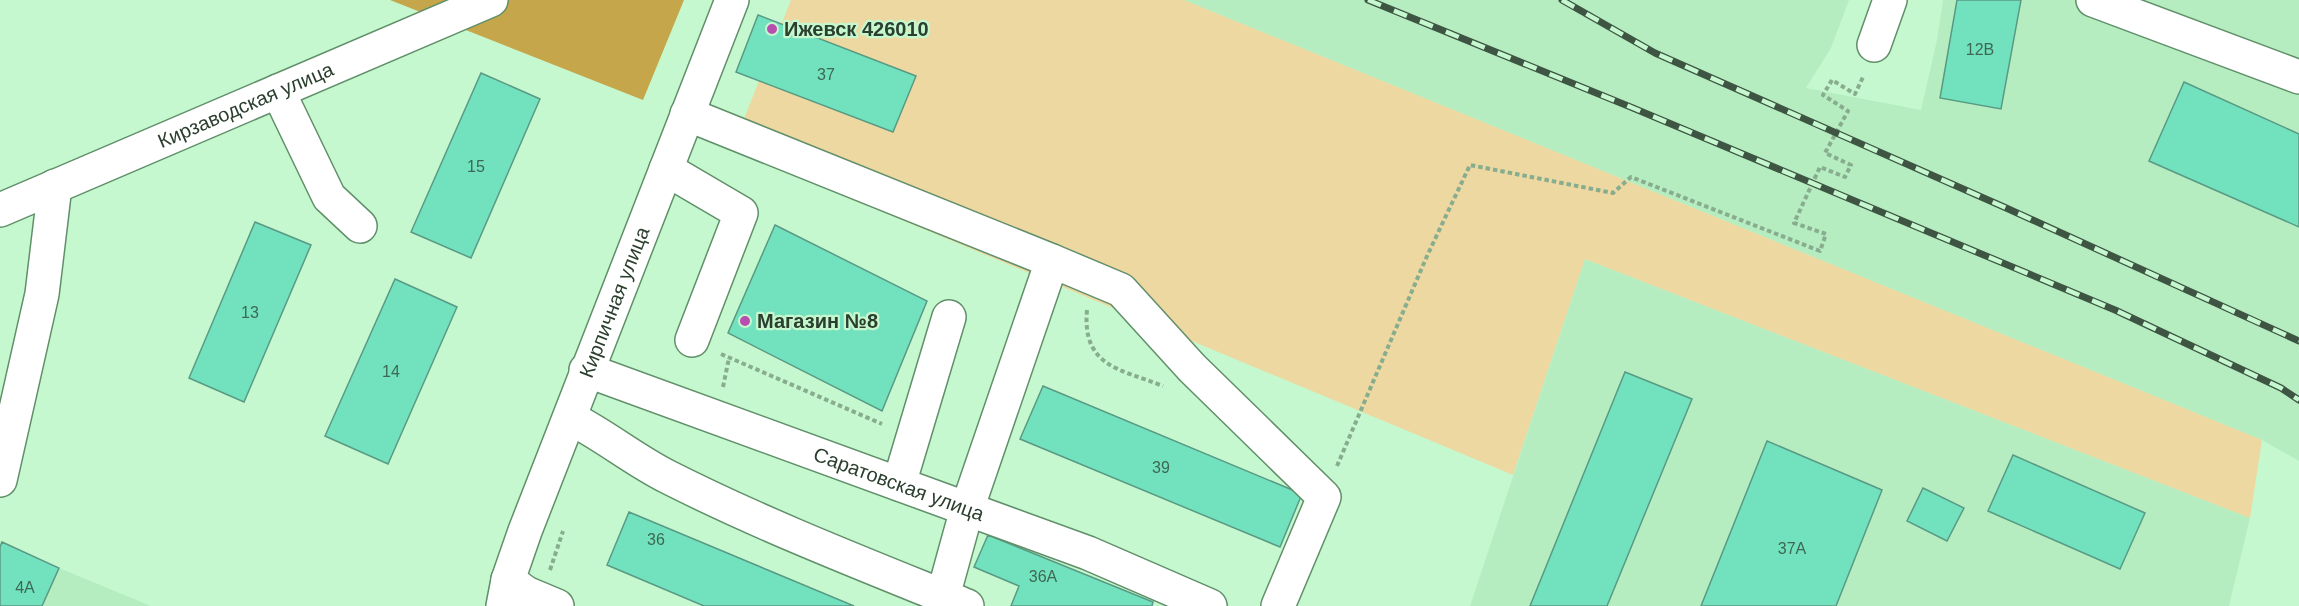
<svg xmlns="http://www.w3.org/2000/svg" width="2299" height="606" font-family="Helvetica,sans-serif">
  <style>
    .built { fill: #b5edc0 }
    .green { fill: #edd8a1 }
    .forest { fill: #c5a64b }
    .building { fill: #72e2be; stroke: #599a84; stroke-width: 1.5 }
    .lines { fill: none; stroke-linecap: round; stroke-linejoin: round }
    .minor-casing { stroke: #608f6a; stroke-width: 36 }
    .path { stroke: #87ad8e; stroke-width: 4; stroke-dasharray: 4.5 3; stroke-linecap: butt }
    .minor { stroke: #fff; stroke-width: 33 }
    .rail-casing { stroke: #3d5542; stroke-width: 7 }
    .rail { stroke: #c6f8cf; stroke-width: 4.5; stroke-dasharray: 14; stroke-linecap: butt }
    .poi-dot { fill: #b74eb0; stroke: #c6f8cf; stroke-width: 2 }
    .labels { text-anchor: middle; dominant-baseline: central; stroke-width: 4.5; stroke-linejoin: round; paint-order: stroke }
    .number-label { font-size: 16px; fill: #3d6853 }
    .poi-label { font-size: 20px; font-weight: bold; fill: #2b3f2f; stroke: #c6f8cf; text-anchor: start }
    .street-label { font-size: 20px; fill: #2b3f2f; stroke: #c6f8cf }
  </style>
  <rect width="100%" height="100%" fill="#c6f8cf"/>
  <!-- built -->
  <path class="built" d="M1184,0H1849L1831,48L1806,88L1921,110L1937,40L1943,0H2299V461L2262,440Z
    M1585,259L2250,518L2229,606H1470Z
    M0,541L59,568L151,606H0Z"/>
  <!-- green -->
  <path class="green" d="M791,0H1184L2262,440L2250,518L1585,259L1513,475L732,149Z"/>
  <!-- forest -->
  <path class="forest" d="M390,0H684L643,100Z"/>
  <!-- building -->
  <path class="building" d="M1957,0H2021L2001,109L1940,98Z
    M758,15L916,76L893,132L736,72Z
    M481,73L540,99L471,258L411,232Z
    M2184,82L2299,134V227L2149,161Z
    M255,222L311,245L244,402L189,378Z
    M775,225L927,301L882,411L728,333Z
    M395,279L457,307L388,464L325,436Z
    M1625,372L1692,399L1607,606H1530Z
    M1043,386L1302,494L1280,547L1020,439Z
    M1767,441L1882,490L1836,606H1701Z
    M2013,455L2145,513L2120,569L1988,511Z
    M1923,488L1964,508L1947,541L1907,521Z
    M629,512L854,606H704L607,565Z
    M988,535L1153,602L1152,606H1011L1019,586L974,567Z
    M2,542L59,568L42,606H0V547Z"/>
  <g class="lines">
    <!-- minor casing -->
    <g class="minor-casing">
      <g id="minor">
        <path d="M2093,0L2299,77"/>
        <path d="M1874,45L1890,0"/>
        <path d="M278,91L329,197L360,226"/>
        <path d="M687,114L1052,261"/>
        <path d="M666,169L741,213L692,340"/>
        <path id="s1" d="M0,210L491,0"/>
        <path id="s2" d="M586,370L1088,553L1210,606"/>
        <path d="M570,418C604,435 634,460 668,477C765,526 866,565 967,606"/>
        <path d="M0,480L42,294L55,186"/>
        <path d="M899,484L949,317"/>
        <path d="M508,580L526,593L557,606"/>
        <path d="M943,596L967,509L1052,261L1121,290L1192,368L1324,497L1278,606"/>
        <path id="s3" d="M503,606L508,580L525,531L732,0"/>
      </g>
    </g>
    <!-- path -->
    <path class="path" d="M1087,310C1082,366 1119,369 1163,386
      M721,354L882,424
      M723,387L729,358
      M1337,466L1427,256L1470,165L1613,193L1631,177L1820,251L1826,234L1794,223L1820,167L1845,177L1851,165L1825,153L1848,111L1823,95L1832,80L1855,94L1864,75
      M550,570L563,531"/>
    <!-- minor -->
    <use href="#minor" class="minor"/>
    <!-- rail casing -->
    <g class="rail-casing">
      <path id="rail" d="M1368,0L1633,108L2115,310L2281,388L2299,400
        M1562,0L1655,53L2004,207L2299,341"/>
    </g>
    <!-- rail -->
    <use href="#rail" class="rail"/>
  </g>
  <!-- markers -->
  <g class="poi-dot">
    <circle cx="772" cy="29" r="6"/>
    <circle cx="745" cy="321" r="6"/>
  </g>
  <g class="labels">
    <!-- number labels -->
    <g class="number-label">
      <text x="1980" y="49">12В</text>
      <text x="826" y="74">37</text>
      <text x="476" y="166">15</text>
      <text x="250" y="312">13</text>
      <text x="391" y="371">14</text>
      <text x="1161" y="467">39</text>
      <text x="656" y="539">36</text>
      <text x="1792" y="548">37А</text>
      <text x="1043" y="576">36А</text>
      <text x="25" y="587">4А</text>
    </g>
    <!-- poi labels -->
    <g class="poi-label">
      <text x="784" y="29">Ижевск 426010</text>
      <text x="757" y="321">Магазин №8</text>
    </g>
    <!-- street labels -->
    <g class="street-label">
      <text stroke="none"><textPath href="#s1" startOffset="267">Кирзаводская улица</textPath></text>
      <text stroke="none"><textPath href="#s3" startOffset="324">Кирпичная улица</textPath></text>
      <text stroke="none"><textPath href="#s2" startOffset="333">Саратовская улица</textPath></text>
    </g>
  </g>
</svg>
